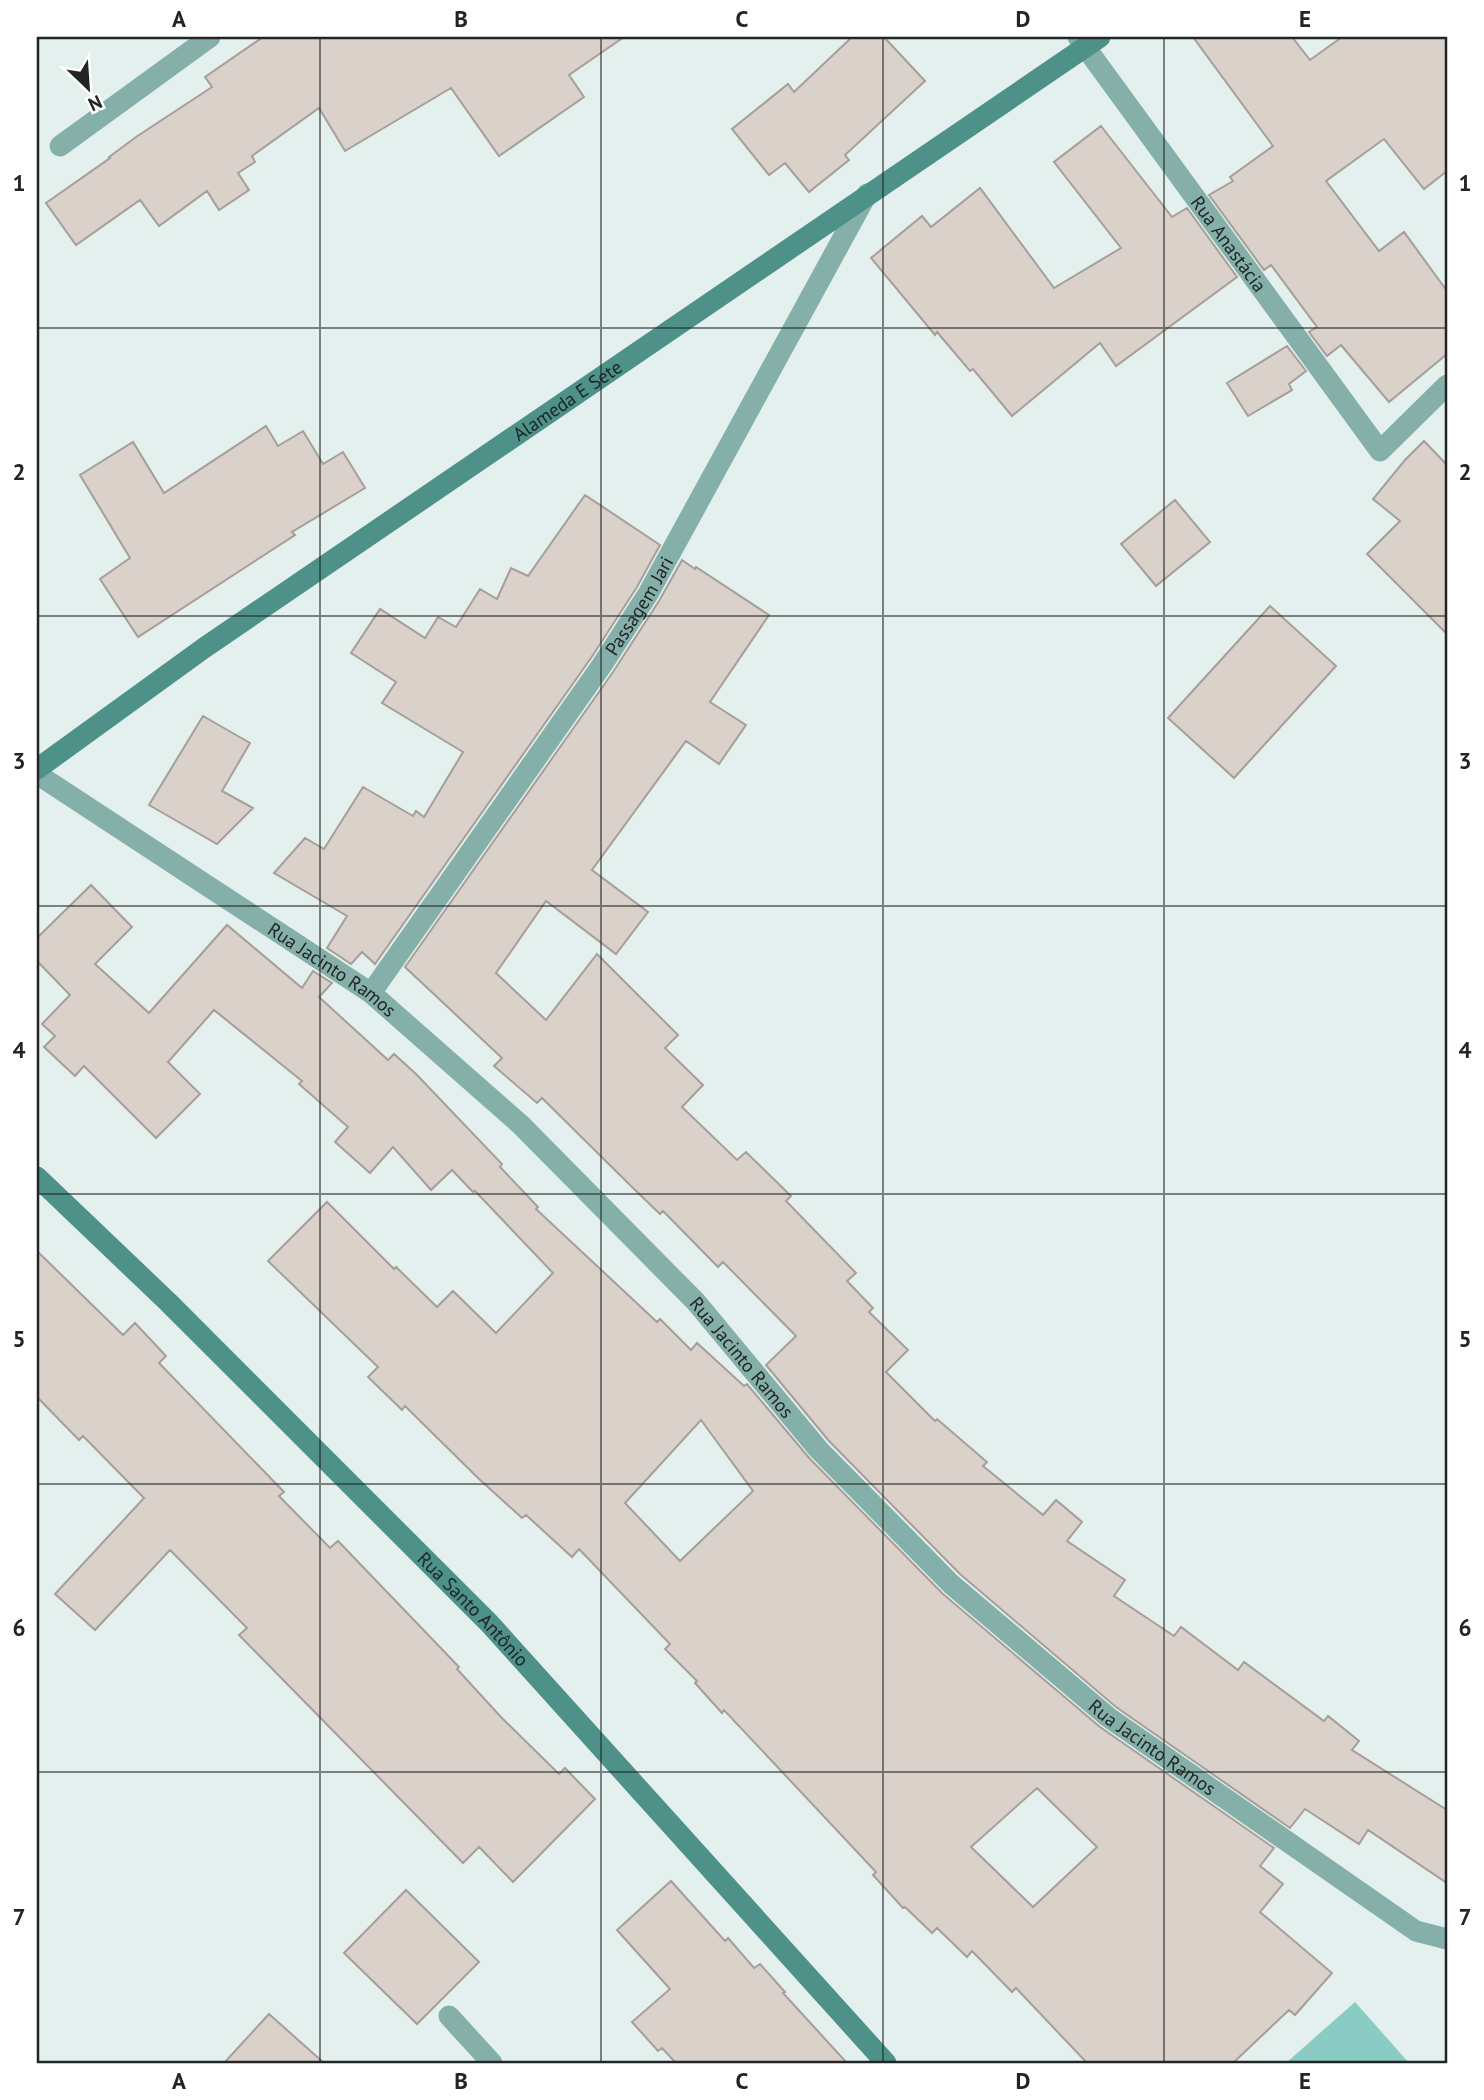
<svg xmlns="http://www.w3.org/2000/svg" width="1484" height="2100" font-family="'PT Sans',sans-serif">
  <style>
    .green { fill: #8accc3 }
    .building { fill: #d9d1ca; stroke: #a69e98; stroke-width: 2; fill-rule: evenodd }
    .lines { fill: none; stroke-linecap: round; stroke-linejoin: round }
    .street { stroke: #85b0a9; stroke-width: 21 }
    .secondary { stroke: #4d9188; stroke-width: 21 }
    .grid { fill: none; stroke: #212525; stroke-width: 2; stroke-opacity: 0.55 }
    .labels { text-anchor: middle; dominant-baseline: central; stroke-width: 5; stroke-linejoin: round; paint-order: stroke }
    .street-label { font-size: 19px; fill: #212525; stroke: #fff }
    .neatline { fill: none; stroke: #212525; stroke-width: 2.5 }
    .grid-label { font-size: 23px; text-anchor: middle; font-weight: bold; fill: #212525 }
  </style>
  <rect width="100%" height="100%" fill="#e4f0ee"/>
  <!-- green -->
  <path class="green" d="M1355,2002L1409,2063H1286Z"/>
  <!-- building -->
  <path class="building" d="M263,37H624L569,75L584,97L499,156L451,88L345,151L319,108L252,156L255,162L238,173L249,190L219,210L207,191L159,226L140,200L76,245L46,203L110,158L109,157L136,137L212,87L205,77Z
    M852,37H884L925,81L845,155L849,160L809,192L785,163L769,175L732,129L788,84L794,92Z
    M1193,37H1292L1310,60L1342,37H1447V171L1424,189L1384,139L1326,181L1379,251L1404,232L1447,291V354L1389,402L1341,345L1327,356L1309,332L1317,327L1271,265L1264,270L1209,195L1233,181L1230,177L1273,146Z
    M1101,126L1172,217L1187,208L1237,277L1116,366L1100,343L1012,416L973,369L970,371L937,332L935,335L871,258L922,216L931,227L980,188L1054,288L1121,248L1054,162Z
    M1287,346L1306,371L1289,384L1292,390L1248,416L1227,383Z
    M266,426L278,446L303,431L323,464L343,452L365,488L292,532L295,535L138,637L100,579L130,558L80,475L133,442L164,493Z
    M1424,441L1447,465V634L1367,554L1400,521L1373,499L1405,460Z
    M585,495L660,545L637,587L591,658L375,964L362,952L351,964L327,948L347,916L274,873L305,838L324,849L363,787L413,816L416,811L424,817L463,752L382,703L396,682L351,653L380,609L425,638L438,617L456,627L480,589L497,599L511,568L528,576Z
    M1175,500L1210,542L1156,586L1121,544Z
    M682,560L695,569L696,567L769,615L710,702L746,725L719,764L686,741L592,870L648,912L616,954L546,901L496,973L546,1020L597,954L678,1035L665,1048L703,1085L682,1107L737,1160L746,1152L791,1196L786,1201L856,1273L847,1281L873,1308L869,1312L908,1350L886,1372L935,1421L937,1419L987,1462L983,1466L1043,1515L1056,1500L1082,1522L1067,1541L1125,1580L1114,1596L1174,1636L1181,1627L1238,1670L1244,1662L1324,1721L1328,1716L1359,1741L1352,1750L1447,1810V1883L1368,1830L1359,1844L1305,1809L1290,1828L1116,1707L960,1574L829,1441L766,1365L796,1336L723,1262L718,1267L663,1211L660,1214L634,1189L542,1098L537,1103L494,1066L502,1058L405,967L613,672L659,601Z
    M1270,606L1336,666L1234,778L1168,718Z
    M203,716L250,743L222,791L253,808L217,844L149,805Z
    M91,885L132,927L95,964L149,1013L227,925L302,988L313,971L332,983L319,997L388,1060L394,1054L416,1074L502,1164L500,1167L538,1207L536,1209L657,1322L660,1319L691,1350L697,1343L744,1386L747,1384L810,1459L943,1594L1100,1727L1274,1848L1260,1866L1283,1884L1260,1912L1332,1973L1295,2015L1289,2010L1233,2063H1087L1016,1988L1012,1992L972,1951L967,1957L937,1928L932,1933L905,1907L903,1908L873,1875L876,1872L724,1710L722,1713L695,1683L697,1681L665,1649L670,1644L579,1549L572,1557L526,1515L522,1518L478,1478L405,1406L402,1410L368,1377L378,1367L268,1261L327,1202L394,1269L396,1267L437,1307L453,1291L496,1333L553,1273L475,1191L473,1192L452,1170L431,1190L393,1147L370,1173L335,1142L348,1127L299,1084L302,1081L214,1010L168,1062L200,1094L156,1138L84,1066L75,1076L44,1047L55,1036L42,1024L70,995L37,961V938ZM701,1420L753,1491L680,1561L625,1503ZM1037,1788L1097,1847L1033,1907L971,1847Z
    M37,1251L123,1335L135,1323L166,1356L159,1363L284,1492L279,1496L330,1548L338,1541L459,1667L457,1669L500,1716L559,1774L565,1768L595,1799L513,1882L479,1847L463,1863L239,1635L247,1628L170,1550L95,1630L55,1594L144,1498L83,1436L79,1440L37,1397Z
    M671,1881L725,1941L728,1938L754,1968L760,1964L785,1992L783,1993L847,2063H676L662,2048L658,2051L632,2022L670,1989L617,1930Z
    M406,1890L479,1962L417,2024L344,1953Z
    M269,2014L324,2063H224Z"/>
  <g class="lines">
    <!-- street -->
    <g class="street">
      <path id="s1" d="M1078,37L1380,451L1447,385"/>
      <path d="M60,146L210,37"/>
      <path id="s2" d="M37,774L371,993L521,1125L696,1302L819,1450L951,1584L1108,1717L1416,1931L1447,1939"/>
      <path id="s3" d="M371,993L602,665L648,594L867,194"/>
      <path d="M449,2016L492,2063"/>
    </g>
    <!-- secondary -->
    <g class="secondary">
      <path id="s4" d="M37,769L204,648L1100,37"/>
      <path id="s5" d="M37,1177L168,1302L489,1623L886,2063"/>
    </g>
  </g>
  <!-- grid -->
  <path class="grid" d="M320,37V2063M601,37V2063M883,37V2063M1164,37V2063M37,328H1447M37,616H1447M37,906H1447M37,1194H1447M37,1484H1447M37,1772H1447"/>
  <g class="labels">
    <!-- street labels -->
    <g class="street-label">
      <text stroke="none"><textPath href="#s1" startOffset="256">Rua Anastácia</textPath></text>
      <text stroke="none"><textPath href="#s4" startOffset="646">Alameda E Sete</textPath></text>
      <text stroke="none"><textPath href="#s3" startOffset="471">Passagem Jari</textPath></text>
      <text stroke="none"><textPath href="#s2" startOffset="354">Rua Jacinto Ramos</textPath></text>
      <text stroke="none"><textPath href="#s2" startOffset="920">Rua Jacinto Ramos</textPath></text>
      <text stroke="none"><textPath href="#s5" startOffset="614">Rua Santo Antônio</textPath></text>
      <text stroke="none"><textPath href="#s2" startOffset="1488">Rua Jacinto Ramos</textPath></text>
    </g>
  </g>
  <!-- border -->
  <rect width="1484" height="2100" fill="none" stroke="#ffffff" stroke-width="77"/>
  <!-- north arrow -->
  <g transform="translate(88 88) rotate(155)" stroke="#ffffff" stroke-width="5" paint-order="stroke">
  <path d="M0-5L12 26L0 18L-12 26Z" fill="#212525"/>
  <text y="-10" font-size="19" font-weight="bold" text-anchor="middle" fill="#212525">N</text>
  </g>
  <rect x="38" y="38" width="1408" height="2024" class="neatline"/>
  <g class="grid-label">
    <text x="179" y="27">A</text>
    <text x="461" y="27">B</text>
    <text x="742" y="27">C</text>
    <text x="1023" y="27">D</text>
    <text x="1305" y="27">E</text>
    <text x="19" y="191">1</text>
    <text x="1465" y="191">1</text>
    <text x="19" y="480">2</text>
    <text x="1465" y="480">2</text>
    <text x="19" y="769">3</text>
    <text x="1465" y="769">3</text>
    <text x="19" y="1058">4</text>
    <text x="1465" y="1058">4</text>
    <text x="19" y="1347">5</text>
    <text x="1465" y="1347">5</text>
    <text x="19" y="1636">6</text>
    <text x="1465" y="1636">6</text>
    <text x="19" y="1925">7</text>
    <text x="1465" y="1925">7</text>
    <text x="179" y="2089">A</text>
    <text x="461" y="2089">B</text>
    <text x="742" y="2089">C</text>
    <text x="1023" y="2089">D</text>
    <text x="1305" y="2089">E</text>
  </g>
</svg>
